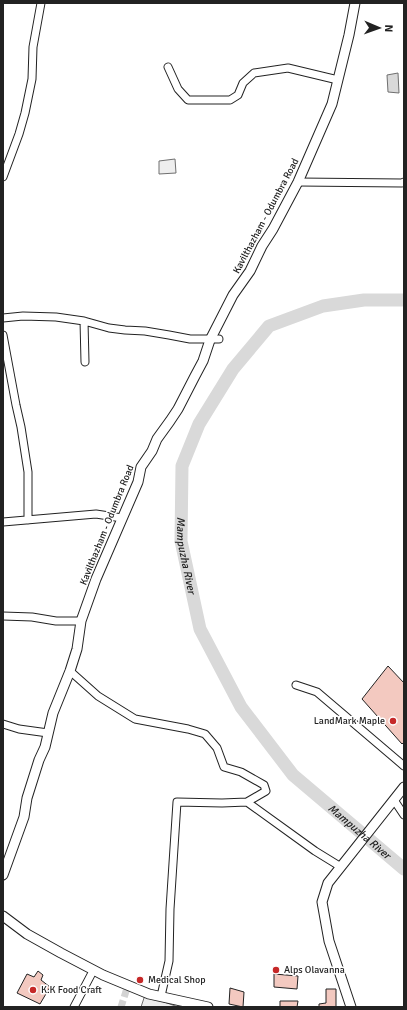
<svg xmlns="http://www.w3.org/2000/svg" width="407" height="1010" font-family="Signika,sans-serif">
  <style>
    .green { fill: #eee; stroke: #6f6f6f }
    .water { fill: #d9d9d9; stroke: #6f6f6f }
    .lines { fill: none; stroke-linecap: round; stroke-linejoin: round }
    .river { stroke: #d9d9d9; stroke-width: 13 }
    .building { fill: #f3c9c0; stroke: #222 }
    .street-tunnel { stroke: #d3d3d3; stroke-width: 7; stroke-dasharray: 7 3.5; stroke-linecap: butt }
    .street-casing { stroke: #222; stroke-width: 9 }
    .secondary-casing { stroke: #222; stroke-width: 11 }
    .street { stroke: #fff; stroke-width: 7 }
    .secondary { stroke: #fff; stroke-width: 9 }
    .poi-dot { fill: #c62828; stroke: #fff; stroke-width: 1.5 }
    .labels { text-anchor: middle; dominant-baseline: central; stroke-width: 3; stroke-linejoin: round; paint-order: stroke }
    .street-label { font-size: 10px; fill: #222; stroke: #fff }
    .poi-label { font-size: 10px; fill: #222; stroke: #fff; text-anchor: start }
    .water-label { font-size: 11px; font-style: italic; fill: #222; stroke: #fff }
  </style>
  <rect width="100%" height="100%" fill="#fff"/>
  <!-- green -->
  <path class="green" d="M175,159L176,173L159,174V161Z
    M145,995L178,1007H141Z"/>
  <!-- water -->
  <path class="water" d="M398,73L399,93L388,92L387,75Z"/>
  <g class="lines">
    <!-- river -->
    <path class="river" id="s1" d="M404,300H364L323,306L269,326L233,369L199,424L182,466L181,541L200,629L241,707L293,775L404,869"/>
  </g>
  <!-- building -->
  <path class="building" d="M388,666L404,683V742L402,744L362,699Z
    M38,971L43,975L41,980L50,987L40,1004L17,993L27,974L34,977Z
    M274,974L298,976L297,989L274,987Z
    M230,988L244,992L243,1007L229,1004Z
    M326,989H336V1007H319V1004L326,1003Z
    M280,1001H298L297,1007H280Z"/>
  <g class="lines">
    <!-- street-tunnel -->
    <path class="street-tunnel" d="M121,1007L128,985"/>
    <!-- street casing -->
    <g class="street-casing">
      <path id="street" d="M168,67L178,89L188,100H230L238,95L243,83L254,73L288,68L338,80
        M3,177L19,134L25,113L32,79L33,47L41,3
        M298,182L402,183L404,182
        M3,318L23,316L56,317L84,321L109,328L125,330L145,331L169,335L190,339H219
        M84,321L85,362
        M3,335L16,405L21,427L28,472V520
        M3,522L96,514L122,518
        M3,616L32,617L56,621H81
        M70,671L98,696L135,719L188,729L205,734L217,748L224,767L241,772L264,785L266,791L247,802
        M296,685L317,692L404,766
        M3,724L19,729L48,733
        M394,800L404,815
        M161,996L169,961L170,909L177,802L222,803L247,802L315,851L341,867
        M74,1007L93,971"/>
    </g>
    <!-- secondary casing -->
    <g class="secondary-casing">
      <path id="secondary" d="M3,875L24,817L27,798L39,760L45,747L53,713L70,671L77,649L81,621L96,579L138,482L141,467L152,451L157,439L170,421L178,409L195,376L203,361L210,340L233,295L250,271L262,246L273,229L298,182L332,104L349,35L355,3
        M3,916L27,934L61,953L103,975L149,994L208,1007
        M351,1007L329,941L322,902L328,883L404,787"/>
    </g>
    <!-- street -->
    <use href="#street" class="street"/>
    <!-- secondary -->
    <use href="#secondary" class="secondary"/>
  </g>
  <!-- markers -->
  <g class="poi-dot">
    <circle cx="393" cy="721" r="4"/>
    <circle cx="276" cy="970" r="4"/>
    <circle cx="140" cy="980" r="4"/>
    <circle cx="33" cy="990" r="4"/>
  </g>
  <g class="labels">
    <!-- street labels -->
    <g class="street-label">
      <text transform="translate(266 216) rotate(-62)">Kavilthazham - Odumbra Road</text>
      <text transform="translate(107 525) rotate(-68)">Kavilthazham - Odumbra Road</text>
    </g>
    <!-- poi labels -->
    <g class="poi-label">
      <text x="385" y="721" text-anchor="end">LandMark Maple</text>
      <text x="284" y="970">Alps Olavanna</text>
      <text x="148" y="980">Medical Shop</text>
      <text x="41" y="990">K.K Food Craft</text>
    </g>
    <!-- water labels -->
    <g class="water-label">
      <text stroke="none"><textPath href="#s1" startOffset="395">Mampuzha River</textPath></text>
      <text stroke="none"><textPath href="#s1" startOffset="731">Mampuzha River</textPath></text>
    </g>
  </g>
  <!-- border -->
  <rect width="407" height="1010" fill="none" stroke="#222222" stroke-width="8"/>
  <!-- north arrow -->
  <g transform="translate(379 28) rotate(92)" stroke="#ffffff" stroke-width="3" paint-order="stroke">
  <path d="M0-3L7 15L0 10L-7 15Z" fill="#222222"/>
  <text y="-6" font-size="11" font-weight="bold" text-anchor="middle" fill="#222222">N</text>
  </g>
</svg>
